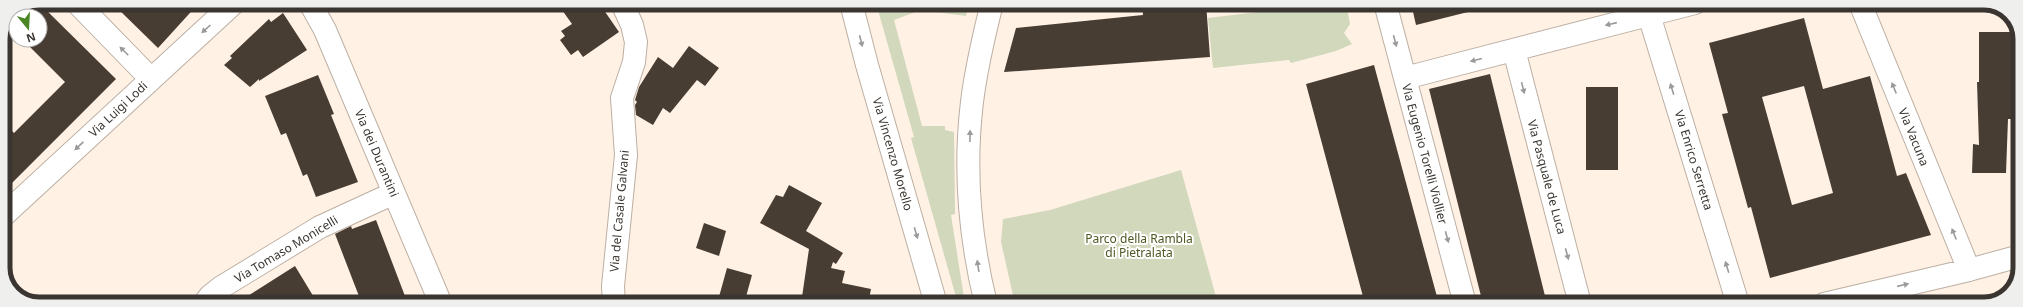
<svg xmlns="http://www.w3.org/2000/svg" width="2023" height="307" font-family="'Noto Sans',sans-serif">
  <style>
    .green { fill: #d2d8bc }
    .building { fill: #483d33; fill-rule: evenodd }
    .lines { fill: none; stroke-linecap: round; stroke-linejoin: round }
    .minor-casing { stroke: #bcafa3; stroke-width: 24 }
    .minor { stroke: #fff; stroke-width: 22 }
    .oneway { fill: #9c9a98 }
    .labels { text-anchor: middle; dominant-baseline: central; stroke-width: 4; stroke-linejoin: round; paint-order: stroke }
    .street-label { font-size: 12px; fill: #3a3530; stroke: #fff }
    .park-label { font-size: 12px; fill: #4f5722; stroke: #fff }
    .rim { fill: none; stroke: #3a3530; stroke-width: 5 }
  </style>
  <rect width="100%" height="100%" fill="#fff1e4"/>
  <!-- green -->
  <path class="green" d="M876,3H969L966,16L921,10L894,20L922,126H945V130L954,132L955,214L951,215L965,304H958L911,138L914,137Z
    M1282,3H1346L1350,24L1344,33L1352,44L1336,51L1291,63L1289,60L1213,68L1208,18L1283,9Z
    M1181,170L1218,304H1015L1001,242L1003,219L1050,210Z"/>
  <!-- building -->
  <path class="building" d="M39,3L116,79L3,192V122L14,133L65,82L23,40H40V16H16V33L8,26L14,13Z
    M112,3H199L158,48Z
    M557,3H599L619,32L583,57L578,50L571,55L560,40L565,36L561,31L572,24Z
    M1142,3H1206L1210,57L1004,72L1016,28L1143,15Z
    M1411,3H1479L1480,9L1416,25Z
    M283,13L307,50L259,81V79L250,87L224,65L232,58L230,56L269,19L271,22Z
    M1804,18L1823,89L1870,76L1897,176L1906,173L1931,235L1770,278L1751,207L1748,208L1722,114L1728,113L1709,43ZM1804,86L1833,193L1792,205L1762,97Z
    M1979,32H2018L2020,34V119H2008L2006,173H1972L1973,144L1979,145L1977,82H1979Z
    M689,46L719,68L705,86L697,80L670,113L663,108L653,125L636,115L635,105L637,102L635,100L639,87L658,57L673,68Z
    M1374,65L1439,304H1365L1306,84Z
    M1490,74L1547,304H1483L1429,89Z
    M318,75L334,114L331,115L358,182L316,197L307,174L303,176L286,133L281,135L265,96Z
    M1586,87H1618V170H1586Z
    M789,185L822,203L806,231L843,253L836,264L833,262L831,268L845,271L842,283L871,289L868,304H801L809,249L760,223L776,195L783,197Z
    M376,220L408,304H362L335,234L351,226L352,229Z
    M704,223L726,231L719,256L696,248Z
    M295,266L318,304H235Z
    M727,268L752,275L744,304H717Z"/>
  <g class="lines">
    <!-- minor casing -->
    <g class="minor-casing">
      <path id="minor" d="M77,3L151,79
        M310,3L325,30L441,304
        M851,3L867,65L936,304
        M1385,3L1465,304
        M1860,3L1969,270
        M1649,15L1738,304
        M1514,50L1580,304
        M1405,78L1695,3
        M3,216L234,3
        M204,304L210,296L220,288L320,227L394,193
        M614,304L613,286L626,155L622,98L634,62L636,42L632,25L622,3
        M986,304C970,239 964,168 972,102C976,69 984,35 992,3
        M1824,304L1969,270L2020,256"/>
    </g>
    <!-- minor -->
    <use href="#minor" class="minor"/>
  </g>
  <!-- one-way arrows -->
  <defs><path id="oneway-solid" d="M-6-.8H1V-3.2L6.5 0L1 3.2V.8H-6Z"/></defs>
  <g class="oneway">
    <use href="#oneway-solid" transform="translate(1611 24) rotate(167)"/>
    <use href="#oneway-solid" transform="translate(206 29) rotate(138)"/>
    <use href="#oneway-solid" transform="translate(861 41) rotate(76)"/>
    <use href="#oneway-solid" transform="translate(1395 41) rotate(75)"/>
    <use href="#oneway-solid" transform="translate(124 51) rotate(-135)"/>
    <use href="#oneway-solid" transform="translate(1476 60) rotate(166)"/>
    <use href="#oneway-solid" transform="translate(1523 88) rotate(76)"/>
    <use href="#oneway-solid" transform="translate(1894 88) rotate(-112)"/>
    <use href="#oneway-solid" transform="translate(1672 89) rotate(-107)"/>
    <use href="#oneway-solid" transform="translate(970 136) rotate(-89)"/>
    <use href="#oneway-solid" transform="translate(79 146) rotate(137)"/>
    <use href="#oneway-solid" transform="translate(916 233) rotate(74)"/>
    <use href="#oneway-solid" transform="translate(1954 234) rotate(-112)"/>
    <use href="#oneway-solid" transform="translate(1447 237) rotate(75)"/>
    <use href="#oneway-solid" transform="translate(1567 254) rotate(75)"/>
    <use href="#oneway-solid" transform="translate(978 266) rotate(-99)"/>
    <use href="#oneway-solid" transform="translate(1727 267) rotate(-107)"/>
    <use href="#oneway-solid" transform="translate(1903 285) rotate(-13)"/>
  </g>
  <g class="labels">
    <!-- street labels -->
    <g class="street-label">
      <text transform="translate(118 109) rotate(-43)">Via Luigi Lodi</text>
      <text transform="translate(1914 137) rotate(68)">Via Vacuna</text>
      <text transform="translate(377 153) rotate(67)">Via dei Durantini</text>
      <text transform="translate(893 154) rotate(74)">Via Vincenzo Morello</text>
      <text transform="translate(1425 154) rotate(75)">Via Eugenio Torelli Viollier</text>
      <text transform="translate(1694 160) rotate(73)">Via Enrico Serretta</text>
      <text transform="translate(1547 177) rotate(75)">Via Pasquale de Luca</text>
      <text transform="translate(619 211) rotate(-85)">Via del Casale Galvani</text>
      <text transform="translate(286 249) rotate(-31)">Via Tomaso Monicelli</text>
    </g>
    <!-- park labels -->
    <g class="park-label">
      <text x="1139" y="238">Parco della Rambla<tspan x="1139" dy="14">di Pietralata</tspan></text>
    </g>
  </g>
  <!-- crop -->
  <path d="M0 0H2023V307H0ZM39 10H1984A29 29 0 0 1 2013 39V268A29 29 0 0 1 1984 297H39A29 29 0 0 1 10 268V39A29 29 0 0 1 39 10Z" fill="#efefee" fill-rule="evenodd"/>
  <path class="rim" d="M39 10H1984A29 29 0 0 1 2013 39V268A29 29 0 0 1 1984 297H39A29 29 0 0 1 10 268V39A29 29 0 0 1 39 10Z"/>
  <!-- north arrow -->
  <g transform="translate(28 28) rotate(162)"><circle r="19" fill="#ffffff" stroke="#b0aeac"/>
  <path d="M0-3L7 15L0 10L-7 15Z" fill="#4a8624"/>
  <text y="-6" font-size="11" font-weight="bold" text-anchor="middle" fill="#3a3530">N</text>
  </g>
</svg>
